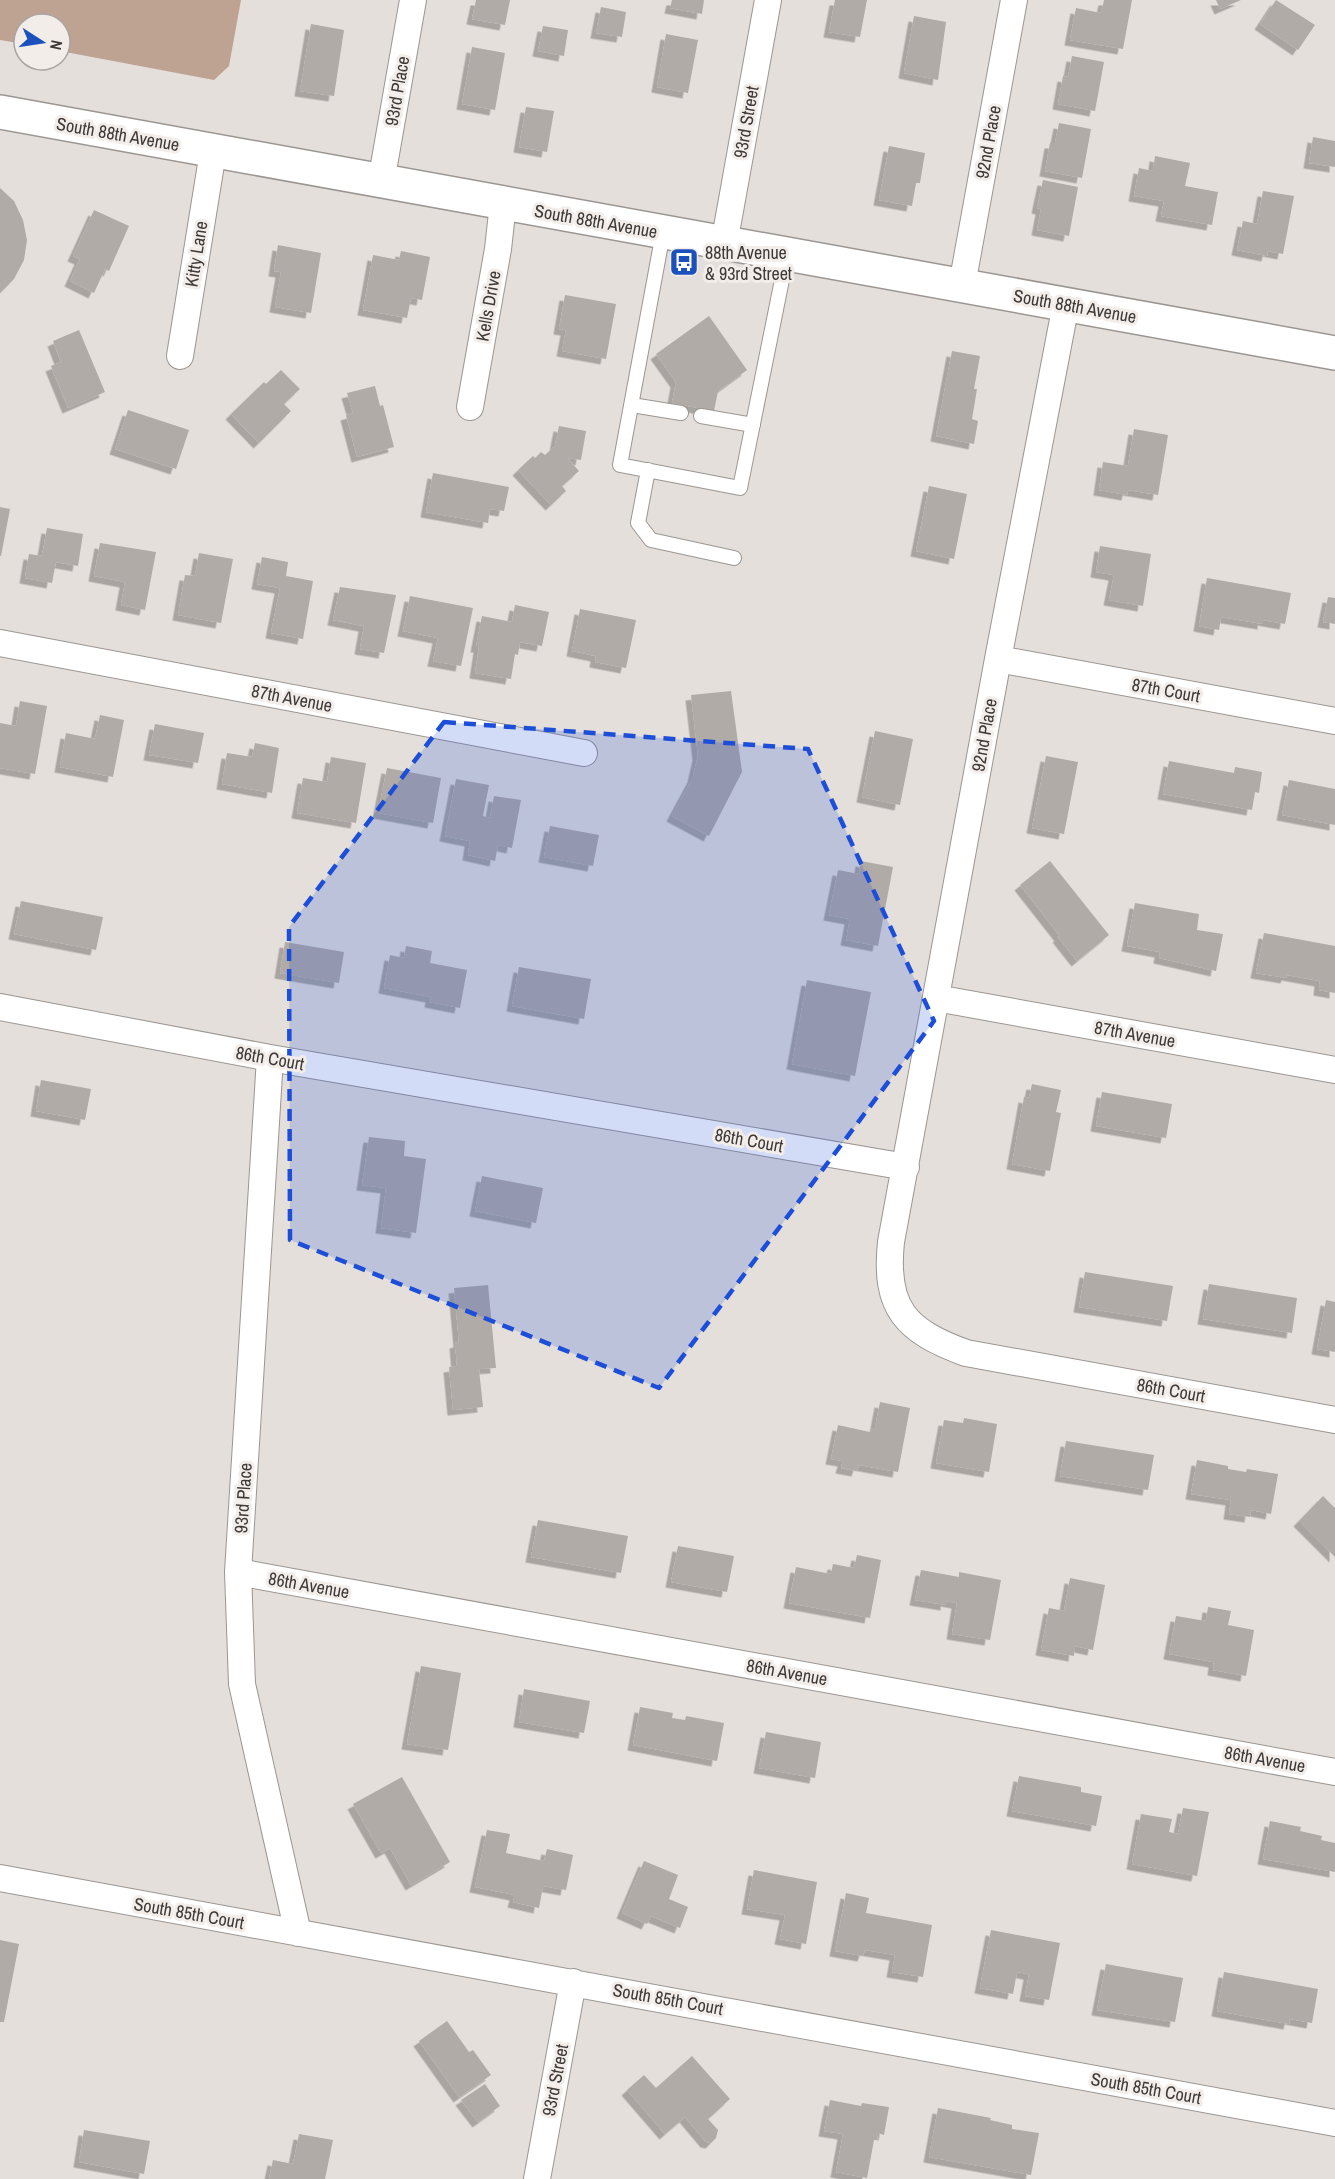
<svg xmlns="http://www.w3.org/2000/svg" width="1335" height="2179" font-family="'Archivo Narrow',sans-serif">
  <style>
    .forest { fill: #bea392 }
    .building { fill: #b1aba7; filter: url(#shadow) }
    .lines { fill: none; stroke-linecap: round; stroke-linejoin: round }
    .lane-casing { stroke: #9b9692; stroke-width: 16 }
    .street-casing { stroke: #9b9692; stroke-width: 28 }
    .secondary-casing { stroke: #9b9692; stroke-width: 36 }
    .lane { stroke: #fff; stroke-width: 14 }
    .street { stroke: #fff; stroke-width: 26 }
    .secondary { stroke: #fff; stroke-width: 33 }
    .marked { fill: #1d4ed8; fill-opacity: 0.2; stroke: #1d4ed8; stroke-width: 4.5; stroke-dasharray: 12 8; stroke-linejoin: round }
    .labels { text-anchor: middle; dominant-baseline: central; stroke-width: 6; stroke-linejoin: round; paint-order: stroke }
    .street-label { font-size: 18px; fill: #3c3938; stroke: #f3ede9 }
    .poi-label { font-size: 18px; fill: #3c3938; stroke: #f3ede9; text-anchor: start }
  </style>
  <defs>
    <filter id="shadow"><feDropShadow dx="-5.5" dy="5.5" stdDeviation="0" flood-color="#0004"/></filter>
  </defs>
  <rect width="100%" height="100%" fill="#e5dfdc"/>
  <!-- forest -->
  <path class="forest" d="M0,0H241L229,66L214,80L60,51V24H24V44L0,40Z"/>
  <!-- building -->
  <path class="building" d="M476,0H510L505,25L472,19Z
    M672,0H704L702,14L670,8Z
    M835,0H867L860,37L829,32Z
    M1104,0H1132L1123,49L1070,40L1076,8L1101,13Z
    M1216,0H1241L1220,9Z
    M1276,0L1315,25L1298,50L1260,24Z
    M601,7L626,12L622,37L596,33Z
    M914,16L946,22L938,80L904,73Z
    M311,24L344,30L334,96L300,91Z
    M543,26L568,30L564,56L538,51Z
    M666,34L698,40L688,93L657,87Z
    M472,47L505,53L495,110L462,104Z
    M1072,56L1104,62L1095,111L1058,104L1063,76L1068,77Z
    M526,107L554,111L547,152L519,147Z
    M1059,123L1091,129L1082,178L1045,171L1050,143H1055Z
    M1313,137L1335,141V167L1309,163Z
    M889,146L925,153L920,183H916L912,206L879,200Z
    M1155,156L1190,163L1185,186L1218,192L1212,225L1161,216L1164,201L1134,196L1139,168L1153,171Z
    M1043,180L1078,187L1069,236L1037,230L1041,209L1037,208Z
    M0,188L14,201L23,220L27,240L24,260L14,279L0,293Z
    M1263,191L1294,196L1283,254L1268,251L1267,256L1237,250L1243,221L1257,224Z
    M94,210L129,226L109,271L105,269L94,293L70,281L80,259L73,256Z
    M278,245L321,253L311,313L275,307L281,272L274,271Z
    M401,251L430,257L422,300L411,298L407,318L363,310L373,255L399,260Z
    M565,295L616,304L606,359L562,351L566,330L559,329Z
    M709,316L747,370L718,391L714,411L672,403L676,382L656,354Z
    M79,330L105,392L68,408L51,366L61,362L53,341Z
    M952,351L980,356L974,389H977L972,419L978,421L974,444L936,436Z
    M281,370L300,389L284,404L291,411L259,443L231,414L264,382L266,384Z
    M375,386L380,406L383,405L394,447L357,457L346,415L353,413L347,393Z
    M128,410L189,430L176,469L115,449Z
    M559,426L586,431L581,460L567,458L579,471L562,486L566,491L551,505L518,470L533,456L535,458L541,452L545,455L555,446Z
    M1134,429L1168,435L1158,495L1128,490L1127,495L1099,490L1103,462L1128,466Z
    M433,473L509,487L504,511L490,509L488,523L426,512Z
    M929,486L967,494L954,559L916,551Z
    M0,507L10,509L1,556H0Z
    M47,528L83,534L78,566L56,562L52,583L25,578L29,554L42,556Z
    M100,543L156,552L145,610L121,605L125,582L94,576Z
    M1100,546L1151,554L1143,606L1109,600L1114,575L1096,572Z
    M199,553L233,559L221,623L178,615L185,575L195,576Z
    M262,557L288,562L286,576L313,581L303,639L271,633L280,588L257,584Z
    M1207,578L1291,593L1285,624L1263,620V624L1221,617L1219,630L1199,626Z
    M340,587L396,595L384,653L360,649L364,626L333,620Z
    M410,596L473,608L461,666L433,661L438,638L403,631Z
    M1328,597L1335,598V624L1323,622Z
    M515,605L549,612L542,646L520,642L518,655L515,654L511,679L475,673L479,647H476L482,616L512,622Z
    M580,609L636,620L626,668L595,662L596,656L572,651Z
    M731,691L742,772L709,836L672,816L693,777L698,755L691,695Z
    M20,701L47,706L35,774L0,768V723L16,726Z
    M100,715L124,720L113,777L60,767L66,733L95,739Z
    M155,724L204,733L198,763L149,755Z
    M875,731L913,739L900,805L862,797Z
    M255,743L279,748L272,793L222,784L227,753L252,757Z
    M1046,756L1078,762L1064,834L1032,828Z
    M331,757L366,763L356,823L297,813L303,778L327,782Z
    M1169,761L1234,773L1235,767L1262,772L1259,793L1255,792L1252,810L1163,794Z
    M387,768L441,778L433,823L378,813Z
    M456,779L489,785L483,816L490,818L494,796L521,800L512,848L498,845L495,861L468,855L470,841L445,836Z
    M1289,780L1335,789V825L1282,815Z
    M550,826L599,835L593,866L544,857Z
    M861,861L893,867L878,946L846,940L850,919L829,915L838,870L859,874Z
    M1050,861L1109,935L1077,961L1058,937L1060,936L1020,885Z
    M21,901L103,917L96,950L14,934Z
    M1135,903L1199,914L1197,930L1223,934L1216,971L1159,958L1160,952L1127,946Z
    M1264,933L1335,946V993L1319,990L1320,981L1287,975L1286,978L1256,973Z
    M285,942L344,952L339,983L280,973Z
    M406,946L432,951L430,963L467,970L460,1008L430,1002L431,997L384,988L390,955L404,958Z
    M519,967L591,979L584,1019L512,1006Z
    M807,980L871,992L855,1076L792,1064Z
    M41,1080L91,1089L85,1120L36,1111Z
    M1032,1084L1061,1090L1056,1112L1061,1113L1050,1171L1012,1164L1024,1097L1029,1098Z
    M1102,1092L1172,1104L1166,1138L1096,1126Z
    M369,1137L405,1141L404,1156L426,1159L416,1233L381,1228L386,1188L362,1185Z
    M482,1176L543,1188L536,1223L475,1211Z
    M1085,1272L1173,1286L1167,1321L1079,1307Z
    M1209,1284L1297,1298L1292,1333L1203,1319Z
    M488,1285L496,1368L479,1369L483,1407L453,1410L449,1367L457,1366L455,1343L459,1342L454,1288Z
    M1326,1300L1335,1302V1352L1317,1349Z
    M880,1402L910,1408L898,1472L859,1465L857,1471L841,1468L843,1461L831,1459L838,1425L870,1432L871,1428H875Z
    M964,1418L997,1424L989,1472L936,1463L944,1420L963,1423Z
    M1066,1441L1154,1455L1148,1490L1060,1476Z
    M1197,1460L1228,1466V1469L1246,1472L1247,1469L1278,1474L1271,1514L1251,1510L1250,1517L1229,1514L1231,1500L1191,1494Z
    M1323,1496L1335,1508V1557L1299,1521Z
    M538,1520L628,1536L621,1573L531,1557Z
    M678,1546L734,1556L727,1592L671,1582Z
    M857,1555L881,1560L870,1618L789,1603L796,1567L831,1574L833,1564L854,1568Z
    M921,1570L959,1577V1572L1001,1580L990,1640L952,1634L957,1603L946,1601V1605L915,1600Z
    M1070,1578L1105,1585L1093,1650L1075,1646L1074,1656L1041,1650L1049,1608L1064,1611Z
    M1208,1607L1231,1611L1228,1625L1254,1630L1246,1676L1213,1670L1214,1662L1169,1654L1176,1616L1206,1621Z
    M421,1666L461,1673L448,1750L407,1744Z
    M524,1689L590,1701L584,1733L519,1722Z
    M640,1707L673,1713L672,1718L685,1720L686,1716L724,1723L717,1761L633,1745Z
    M766,1732L821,1742L815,1778L759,1768Z
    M1019,1776L1081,1787V1792L1102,1796L1096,1826L1012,1811Z
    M402,1777L450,1862L411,1885L390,1848L381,1853L353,1804Z
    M1183,1808L1209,1812L1197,1876L1132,1864L1141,1814L1172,1819L1169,1832L1178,1834Z
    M1270,1821L1301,1827L1300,1831L1322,1836L1321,1840L1335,1843V1872L1263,1859Z
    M487,1830L510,1834L506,1853L544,1861L547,1849L573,1855L566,1890L543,1886L539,1908L513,1902L515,1895L475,1887Z
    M644,1861L678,1875L669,1899L688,1907L680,1928L651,1916L647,1924L622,1913Z
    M754,1870L817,1882L806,1944L780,1939L785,1915L747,1909Z
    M846,1893L869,1898L866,1913L932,1925L923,1977L892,1972L895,1955L865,1950L863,1956L835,1951Z
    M991,1930L1060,1943L1049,2000L1025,1996L1029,1974L1017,1972L1013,1994L980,1988Z
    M0,1940L19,1944L4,2022H0Z
    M1106,1964L1183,1978L1175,2022L1097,2010Z
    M1224,1972L1318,1989L1312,2023L1290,2019L1289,2024L1217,2011Z
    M447,2021L469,2052L473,2050L491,2075L459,2097L419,2041Z
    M692,2056L730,2099L708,2119L718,2130L716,2138L711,2143L706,2142L685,2117L665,2134L627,2090L644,2075L656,2088Z
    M485,2084L500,2106L478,2122L461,2100Z
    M830,2100L861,2106L862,2103L889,2107L884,2135L878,2133L877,2140H874L867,2178L836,2172L843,2134L824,2131Z
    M938,2108L991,2118L990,2120L1012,2125V2129L1039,2133L1031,2175L929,2157Z
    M84,2130L150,2141L144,2174L79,2162Z
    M299,2134L333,2140L325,2179H269L273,2160L293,2164Z"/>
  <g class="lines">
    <!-- lane casing -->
    <g class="lane-casing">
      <path id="lane" d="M663,233L620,465L740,488L787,255
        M632,405L681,413
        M701,416L753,425
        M648,470L638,523L651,540L734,558"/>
    </g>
    <!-- street casing -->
    <g class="street-casing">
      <path id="street" d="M381,182L413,0
        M724,244L768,0
        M962,285L1014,0
        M1066,304L998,659L891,1242C884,1309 906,1331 966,1353L1335,1420
        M180,356L213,152
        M470,407L498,249L503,204
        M0,643L584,753
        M998,659L1335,721
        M936,998L1335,1070
        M0,1007L270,1058L906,1167
        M270,1058L238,1572L242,1684L298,1933
        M238,1572L1335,1772
        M0,1878L1335,2123
        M537,2179L573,1982"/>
    </g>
    <!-- secondary casing -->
    <g class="secondary-casing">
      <path id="secondary" d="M0,112L1335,353"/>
    </g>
    <!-- lane -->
    <use href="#lane" class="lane"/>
    <!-- street -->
    <use href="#street" class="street"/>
    <!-- secondary -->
    <use href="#secondary" class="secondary"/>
  </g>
  <!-- marked area -->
  <path class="marked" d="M444,722L808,749L934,1021L659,1388L290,1240L289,927Z"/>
  <!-- icons -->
  <defs>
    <g id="bus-square" transform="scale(1.5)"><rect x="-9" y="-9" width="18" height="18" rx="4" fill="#1c50bd" stroke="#f3ede9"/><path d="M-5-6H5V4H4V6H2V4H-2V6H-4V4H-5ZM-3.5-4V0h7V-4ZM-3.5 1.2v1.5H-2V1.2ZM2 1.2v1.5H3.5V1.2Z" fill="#fff"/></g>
  </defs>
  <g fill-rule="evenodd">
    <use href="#bus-square" x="684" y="262"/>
  </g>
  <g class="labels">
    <!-- street labels -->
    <g class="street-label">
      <text transform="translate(397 91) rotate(-80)">93rd Place</text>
      <text transform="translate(746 122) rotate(-80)">93rd Street</text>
      <text transform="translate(118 134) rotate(10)">South 88th Avenue</text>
      <text transform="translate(988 142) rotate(-80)">92nd Place</text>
      <text transform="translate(596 221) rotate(10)">South 88th Avenue</text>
      <text transform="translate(196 254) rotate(-81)">Kitty Lane</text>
      <text transform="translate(488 306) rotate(-80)">Kells Drive</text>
      <text transform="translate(1075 306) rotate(10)">South 88th Avenue</text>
      <text transform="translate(1166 690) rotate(10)">87th Court</text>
      <text transform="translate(292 698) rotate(11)">87th Avenue</text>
      <text transform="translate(984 735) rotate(-80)">92nd Place</text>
      <text transform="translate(1135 1034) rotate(10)">87th Avenue</text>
      <text transform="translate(270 1058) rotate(10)">86th Court</text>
      <text transform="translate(749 1140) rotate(10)">86th Court</text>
      <text transform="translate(1171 1390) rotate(10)">86th Court</text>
      <text transform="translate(243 1498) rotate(-86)">93rd Place</text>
      <text transform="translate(309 1585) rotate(10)">86th Avenue</text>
      <text transform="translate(787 1672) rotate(10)">86th Avenue</text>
      <text transform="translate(1265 1759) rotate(10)">86th Avenue</text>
      <text transform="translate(189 1913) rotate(10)">South 85th Court</text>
      <text transform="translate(668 1999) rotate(10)">South 85th Court</text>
      <text transform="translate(555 2080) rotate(-79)">93rd Street</text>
      <text transform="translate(1146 2088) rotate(10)">South 85th Court</text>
    </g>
    <!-- poi labels -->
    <g class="poi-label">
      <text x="705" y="252">88th Avenue<tspan x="705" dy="21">&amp; 93rd Street</tspan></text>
    </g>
  </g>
  <!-- north arrow -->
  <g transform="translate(42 42) rotate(102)"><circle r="28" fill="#f3ede9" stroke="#aaa5a2" stroke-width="1.5"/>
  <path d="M0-4.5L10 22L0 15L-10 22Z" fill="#1c50bd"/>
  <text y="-9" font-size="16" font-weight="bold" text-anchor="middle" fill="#3c3938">N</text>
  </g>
</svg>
